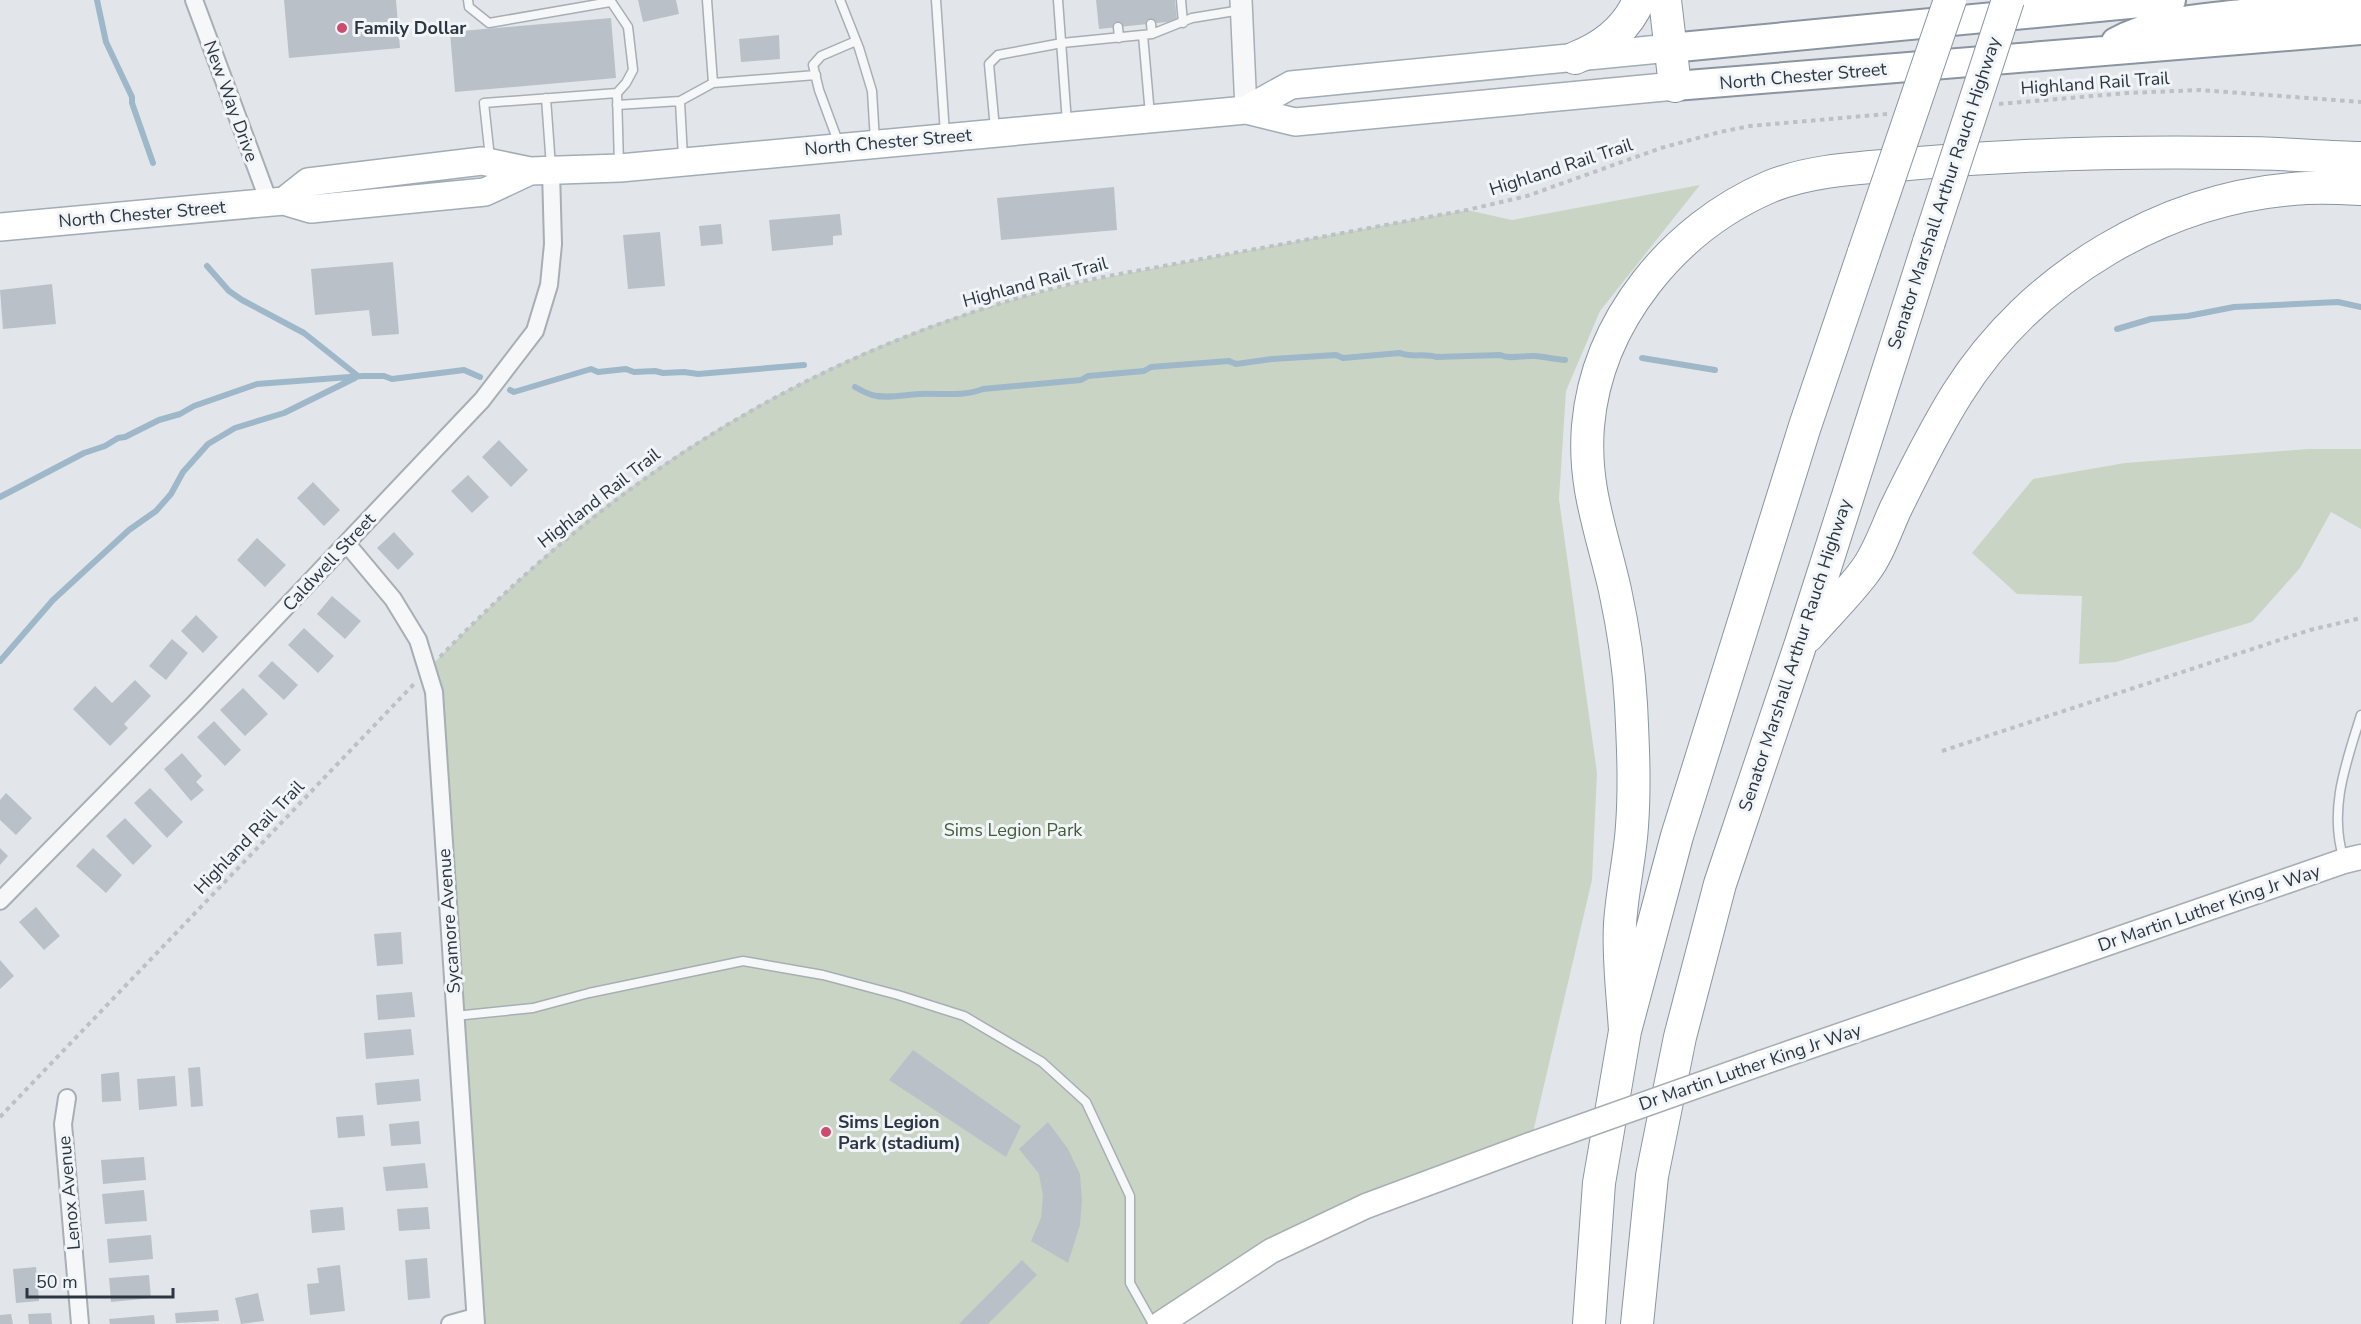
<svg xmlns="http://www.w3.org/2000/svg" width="2361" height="1324" font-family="'Nunito Sans',sans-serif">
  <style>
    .green { fill: #cad4c4 }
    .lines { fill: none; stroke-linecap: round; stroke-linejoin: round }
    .stream { stroke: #9fb8c9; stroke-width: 6 }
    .building { fill: #bac0c7 }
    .service-casing { stroke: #a7aeb4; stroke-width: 11 }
    .minor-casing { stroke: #a7aeb4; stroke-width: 20 }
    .tertiary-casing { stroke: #a7aeb4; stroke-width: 24 }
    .secondary-casing { stroke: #a7aeb4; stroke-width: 27 }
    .primary-casing { stroke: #a2acb6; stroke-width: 30 }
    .trunk-casing { stroke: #8a95a1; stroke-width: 32 }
    .motorway-casing { stroke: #8a95a1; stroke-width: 34 }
    .path { stroke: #bcc1c6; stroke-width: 4; stroke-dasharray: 4.5 4.5; stroke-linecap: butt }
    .service { stroke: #f5f7f9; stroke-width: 8 }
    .minor { stroke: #f5f7f9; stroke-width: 16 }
    .tertiary { stroke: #f5f7f9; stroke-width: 21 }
    .secondary { stroke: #fff; stroke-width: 24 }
    .primary { stroke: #fff; stroke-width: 27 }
    .trunk { stroke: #fff; stroke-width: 28 }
    .motorway { stroke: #fff; stroke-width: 32 }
    .secondary-bridge-casing { stroke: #a7aeb4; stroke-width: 27; stroke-linecap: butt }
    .motorway-bridge-casing { stroke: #8a95a1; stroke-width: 34; stroke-linecap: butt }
    .secondary-bridge { stroke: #fff; stroke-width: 24 }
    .motorway-bridge { stroke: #fff; stroke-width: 32 }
    .poi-dot { fill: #cb4c6d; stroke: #f2f5f8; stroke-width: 2 }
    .labels { text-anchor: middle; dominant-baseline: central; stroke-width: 6; stroke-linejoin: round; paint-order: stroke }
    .poi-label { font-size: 18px; font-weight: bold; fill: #2b3642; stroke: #f2f5f8; text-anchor: start }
    .street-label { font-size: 18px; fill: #2b3642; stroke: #f2f5f8 }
    .park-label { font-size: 18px; fill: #435d38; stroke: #f2f5f8 }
  </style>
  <rect width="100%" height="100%" fill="#e2e6ea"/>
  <!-- green -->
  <path class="green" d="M1700,185L1600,311L1566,391L1559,499L1597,773L1592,880L1530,1145L1366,1206L1160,1324H476L427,670C458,638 490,606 523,576C649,459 810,364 974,311C1053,286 1133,272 1214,257C1298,241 1383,225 1467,210L1512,220Z
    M2308,449H2361V529L2331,512L2300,568L2252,622L2116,662L2079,664L2082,596L2017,594L1972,553L2033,479L2125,463Z"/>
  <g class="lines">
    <!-- stream -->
    <path class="stream" d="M97,0L106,42L132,97V103L153,163
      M207,266L229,291L242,300L304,333L358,376
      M2117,329L2151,319L2188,316L2234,307L2338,302L2361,307
      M1642,358L1715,370
      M855,387C860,390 866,393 872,395C887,399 903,395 919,394C941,393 962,397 983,389L1081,380L1088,376L1144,371L1151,367L1229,361L1236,364L1272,359L1336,355L1343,358L1400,353C1412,358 1424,353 1436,357L1500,355C1512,360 1522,355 1535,356C1545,357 1555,359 1565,360
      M510,390L514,392L591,369L598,372L626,369L634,372L655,371L663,373L684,372L698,374L804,365
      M0,497L84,453L105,446L118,438L125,437L159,420L180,414L194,406L257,384L363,376H384L392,379L464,370L480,377
      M0,661L53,600L129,530L156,511L171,494L183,472L208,444L235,428L284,413L355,378"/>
  </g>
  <!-- building -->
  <path class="building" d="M284,0H396L400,48L289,58Z
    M638,0H676L679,14L643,22Z
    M1096,0H1175L1177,21L1099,29Z
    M611,18L616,78L455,92L450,32Z
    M779,35L780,59L741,62L739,39Z
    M1114,187L1117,230L1001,240L997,198Z
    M840,214L842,235L833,236V245L772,251L769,220Z
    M721,224L723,244L701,246L699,226Z
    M660,232L665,286L628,289L623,235Z
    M393,262L399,334L372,336L369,310L315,315L311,269Z
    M52,284L56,324L3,329L0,290Z
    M499,440L528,470L511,487L482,457Z
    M468,475L489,497L472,513L451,491Z
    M313,482L340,510L324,526L297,498Z
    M394,532L414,554L398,570L377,548Z
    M257,538L286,565L265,587L237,560Z
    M332,596L361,621L345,639L317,614Z
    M196,615L218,637L203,653L181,631Z
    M304,628L334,656L318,673L288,645Z
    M172,639L188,653L166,680L149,666Z
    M272,661L298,685L284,700L258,676Z
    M135,680L151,696L124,724L128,728L110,746L73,709L95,686L112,703Z
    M243,688L268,714L245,736L220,710Z
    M214,721L241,750L225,766L197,737Z
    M182,753L202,776L196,782L204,790L191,801L164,769Z
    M150,788L183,822L167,838L134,803Z
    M6,793L32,818L16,835L0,820V800Z
    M125,818L152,846L133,865L106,836Z
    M0,848L8,856L0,865Z
    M93,848L122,875L106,893L76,866Z
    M36,907L60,936L44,950L19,922Z
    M401,932L403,964L377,966L374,934Z
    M0,960L14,976L0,989Z
    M412,992L415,1017L378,1020L376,995Z
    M411,1029L414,1055L366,1059L364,1033Z
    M913,1050L1021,1126L1006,1157L889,1080Z
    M200,1067L203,1106L191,1107L188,1068Z
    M119,1072L121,1101L102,1102L101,1074Z
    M175,1076L177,1106L139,1110L137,1079Z
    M419,1079L421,1101L377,1105L375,1083Z
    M363,1115L365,1136L338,1138L336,1117Z
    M419,1121L421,1144L391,1146L389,1124Z
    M1048,1122L1068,1149L1080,1174L1082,1200L1080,1225L1068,1263L1031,1241L1041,1218L1043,1196L1039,1174L1019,1149Z
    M144,1157L146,1180L103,1184L101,1160Z
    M425,1163L428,1188L386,1191L383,1167Z
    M144,1190L147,1221L105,1224L102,1194Z
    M343,1207L345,1230L312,1233L310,1210Z
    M428,1207L430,1229L399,1231L397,1209Z
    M151,1235L153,1259L109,1263L107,1239Z
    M427,1258L430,1298L408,1300L405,1260Z
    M1022,1260L1037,1275L988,1324H959Z
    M340,1265L345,1311L310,1315L307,1284L319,1283L317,1268Z
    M36,1267L39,1301L16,1303L13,1269Z
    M149,1275L151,1298L111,1302L109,1278Z
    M258,1293L264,1321L241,1324L235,1298Z
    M218,1310L219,1321L176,1323L175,1313Z
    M51,1313L52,1324H29L28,1314Z
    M11,1314L13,1324H0V1315Z
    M154,1315L155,1324H110L109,1319Z"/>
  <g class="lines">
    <!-- service casing -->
    <g class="service-casing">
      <path id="service" d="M468,0L469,7L489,23L610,2
        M610,0L628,27L633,70L626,83L617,93
        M707,0L713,83
        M840,0L859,48L872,91L875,141
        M936,0L945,134
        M1058,0L1067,123
        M1181,0L1183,23
        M1151,24L1152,34
        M1118,27L1119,38
        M1143,35L1150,115
        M546,98L551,167
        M617,105L680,101
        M995,129L989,64L998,55L1062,43L1152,34L1192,18L1241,10
        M839,144L819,90L813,65L821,56L856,41
        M490,158L484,103L617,93L619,165
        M683,158L680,101L713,83L816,75
        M2344,860C2328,810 2346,763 2361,715
        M455,1016L533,1008L589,993L743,961L823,975L898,995L964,1016L1042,1062L1086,1102L1130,1196V1283L1153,1324"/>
    </g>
    <!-- minor casing -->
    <g class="minor-casing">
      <path id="minor" d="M194,0L269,202
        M347,544L393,599L418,640L434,692L476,1324
        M0,901L194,704L482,400L535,331L549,285L553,244L551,171
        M67,1098L63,1124L80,1324
        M450,1324L475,1317"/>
    </g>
    <!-- tertiary casing -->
    <g class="tertiary-casing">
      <path id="tertiary" d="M1241,0L1246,110"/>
    </g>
    <!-- secondary casing -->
    <g class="secondary-casing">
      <path id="secondary" d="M1761,1063L2344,861L2361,857
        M1160,1324L1271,1251L1366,1206L1530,1145"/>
    </g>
    <!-- primary casing -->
    <g class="primary-casing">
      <path id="primary" d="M1246,110L1291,85L1670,48
        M284,201L308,182L482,161L530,171L620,168L1246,110L1295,122L1675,86
        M0,227L284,201L311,209L485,192L530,171"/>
    </g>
    <!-- trunk casing -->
    <g class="trunk-casing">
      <path id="trunk" d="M2116,42C2154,21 2199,19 2242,14C2281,10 2321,6 2361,2
        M1670,48L2171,0
        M1675,86L2361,30"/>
    </g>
    <!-- motorway casing -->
    <g class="motorway-casing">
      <path id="motorway" d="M1665,0L1675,86
        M1575,58C1603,47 1627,29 1639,0
        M1808,636C1827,614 1848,594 1865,571C1878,554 1886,530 1895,510C1914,471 1934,431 1957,394C2031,276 2166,195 2307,188C2325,187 2343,188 2361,189
        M1625,1031C1623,996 1618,959 1620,924C1622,891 1630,858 1632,826C1635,785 1633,744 1631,704C1629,666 1623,627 1615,590C1602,532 1583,487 1588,426C1597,321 1674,228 1769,187C1815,168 1869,168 1919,163C2025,154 2132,151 2239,153C2280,153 2320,157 2361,158
        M1589,1324L1599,1183L1625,1031L1677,836L1805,426L1864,252
        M1637,1324L1652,1176L1680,1037L1720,884L1801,643L1929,242"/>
    </g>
    <!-- path -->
    <path class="path" d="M1999,104L2128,93L2200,90L2361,102
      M440,657C610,481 796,361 1032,294C1087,278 1145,270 1201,259C1290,243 1379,226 1467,210L1527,196L1661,148L1720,132L1750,126L1887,114
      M1942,751L2310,630L2361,618
      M0,1117L414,684"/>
    <!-- service -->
    <use href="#service" class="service"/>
    <!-- minor -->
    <use href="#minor" class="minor"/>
    <!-- tertiary -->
    <use href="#tertiary" class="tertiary"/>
    <!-- secondary -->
    <use href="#secondary" class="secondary"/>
    <!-- primary -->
    <use href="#primary" class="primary"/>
    <!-- trunk -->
    <use href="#trunk" class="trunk"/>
    <!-- motorway -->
    <use href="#motorway" class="motorway"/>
    <!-- secondary-bridge casing -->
    <g class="secondary-bridge-casing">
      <path id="secondary-bridge" d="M1530,1145L1761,1063"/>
    </g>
    <!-- motorway-bridge casing -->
    <g class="motorway-bridge-casing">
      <path id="motorway-bridge" d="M1929,242L2008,0
        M1864,252L1950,0"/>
    </g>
    <!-- secondary-bridge -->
    <use href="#secondary-bridge" class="secondary-bridge"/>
    <!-- motorway-bridge -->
    <use href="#motorway-bridge" class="motorway-bridge"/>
  </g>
  <!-- markers -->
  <g class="poi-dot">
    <circle cx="342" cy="28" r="6"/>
    <circle cx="826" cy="1132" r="6"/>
  </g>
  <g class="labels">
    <!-- poi labels -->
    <g class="poi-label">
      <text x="354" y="28">Family Dollar</text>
      <text x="838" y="1122">Sims Legion<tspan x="838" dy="21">Park (stadium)</tspan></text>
    </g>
    <!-- street labels -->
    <g class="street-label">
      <text transform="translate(1803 76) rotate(-5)">North Chester Street</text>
      <text transform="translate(2095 83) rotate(-4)">Highland Rail Trail</text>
      <text transform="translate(231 101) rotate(70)">New Way Drive</text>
      <text transform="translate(888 142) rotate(-5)">North Chester Street</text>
      <text transform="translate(1561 167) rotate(-18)">Highland Rail Trail</text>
      <text transform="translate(1944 193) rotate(-72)">Senator Marshall Arthur Rauch Highway</text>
      <text transform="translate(142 214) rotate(-5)">North Chester Street</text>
      <text transform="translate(1035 282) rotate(-15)">Highland Rail Trail</text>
      <text transform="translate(599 498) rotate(-38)">Highland Rail Trail</text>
      <text transform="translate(329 562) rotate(-47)">Caldwell Street</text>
      <text transform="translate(1795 655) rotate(-72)">Senator Marshall Arthur Rauch Highway</text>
      <text transform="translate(249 837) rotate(-46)">Highland Rail Trail</text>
      <text transform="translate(2209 908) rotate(-19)">Dr Martin Luther King Jr Way</text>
      <text transform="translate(449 921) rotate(-94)">Sycamore Avenue</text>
      <text transform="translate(1750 1067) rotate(-19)">Dr Martin Luther King Jr Way</text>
      <text transform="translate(69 1193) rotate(-95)">Lenox Avenue</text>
    </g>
    <!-- park labels -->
    <g class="park-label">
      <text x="1013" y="830">Sims Legion Park</text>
    </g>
  </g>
  <!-- scale -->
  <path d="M27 1288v9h146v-9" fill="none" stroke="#2b3642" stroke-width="3"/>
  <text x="36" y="1288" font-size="18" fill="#2b3642" stroke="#f2f5f8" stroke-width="4.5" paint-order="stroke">50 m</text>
</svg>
